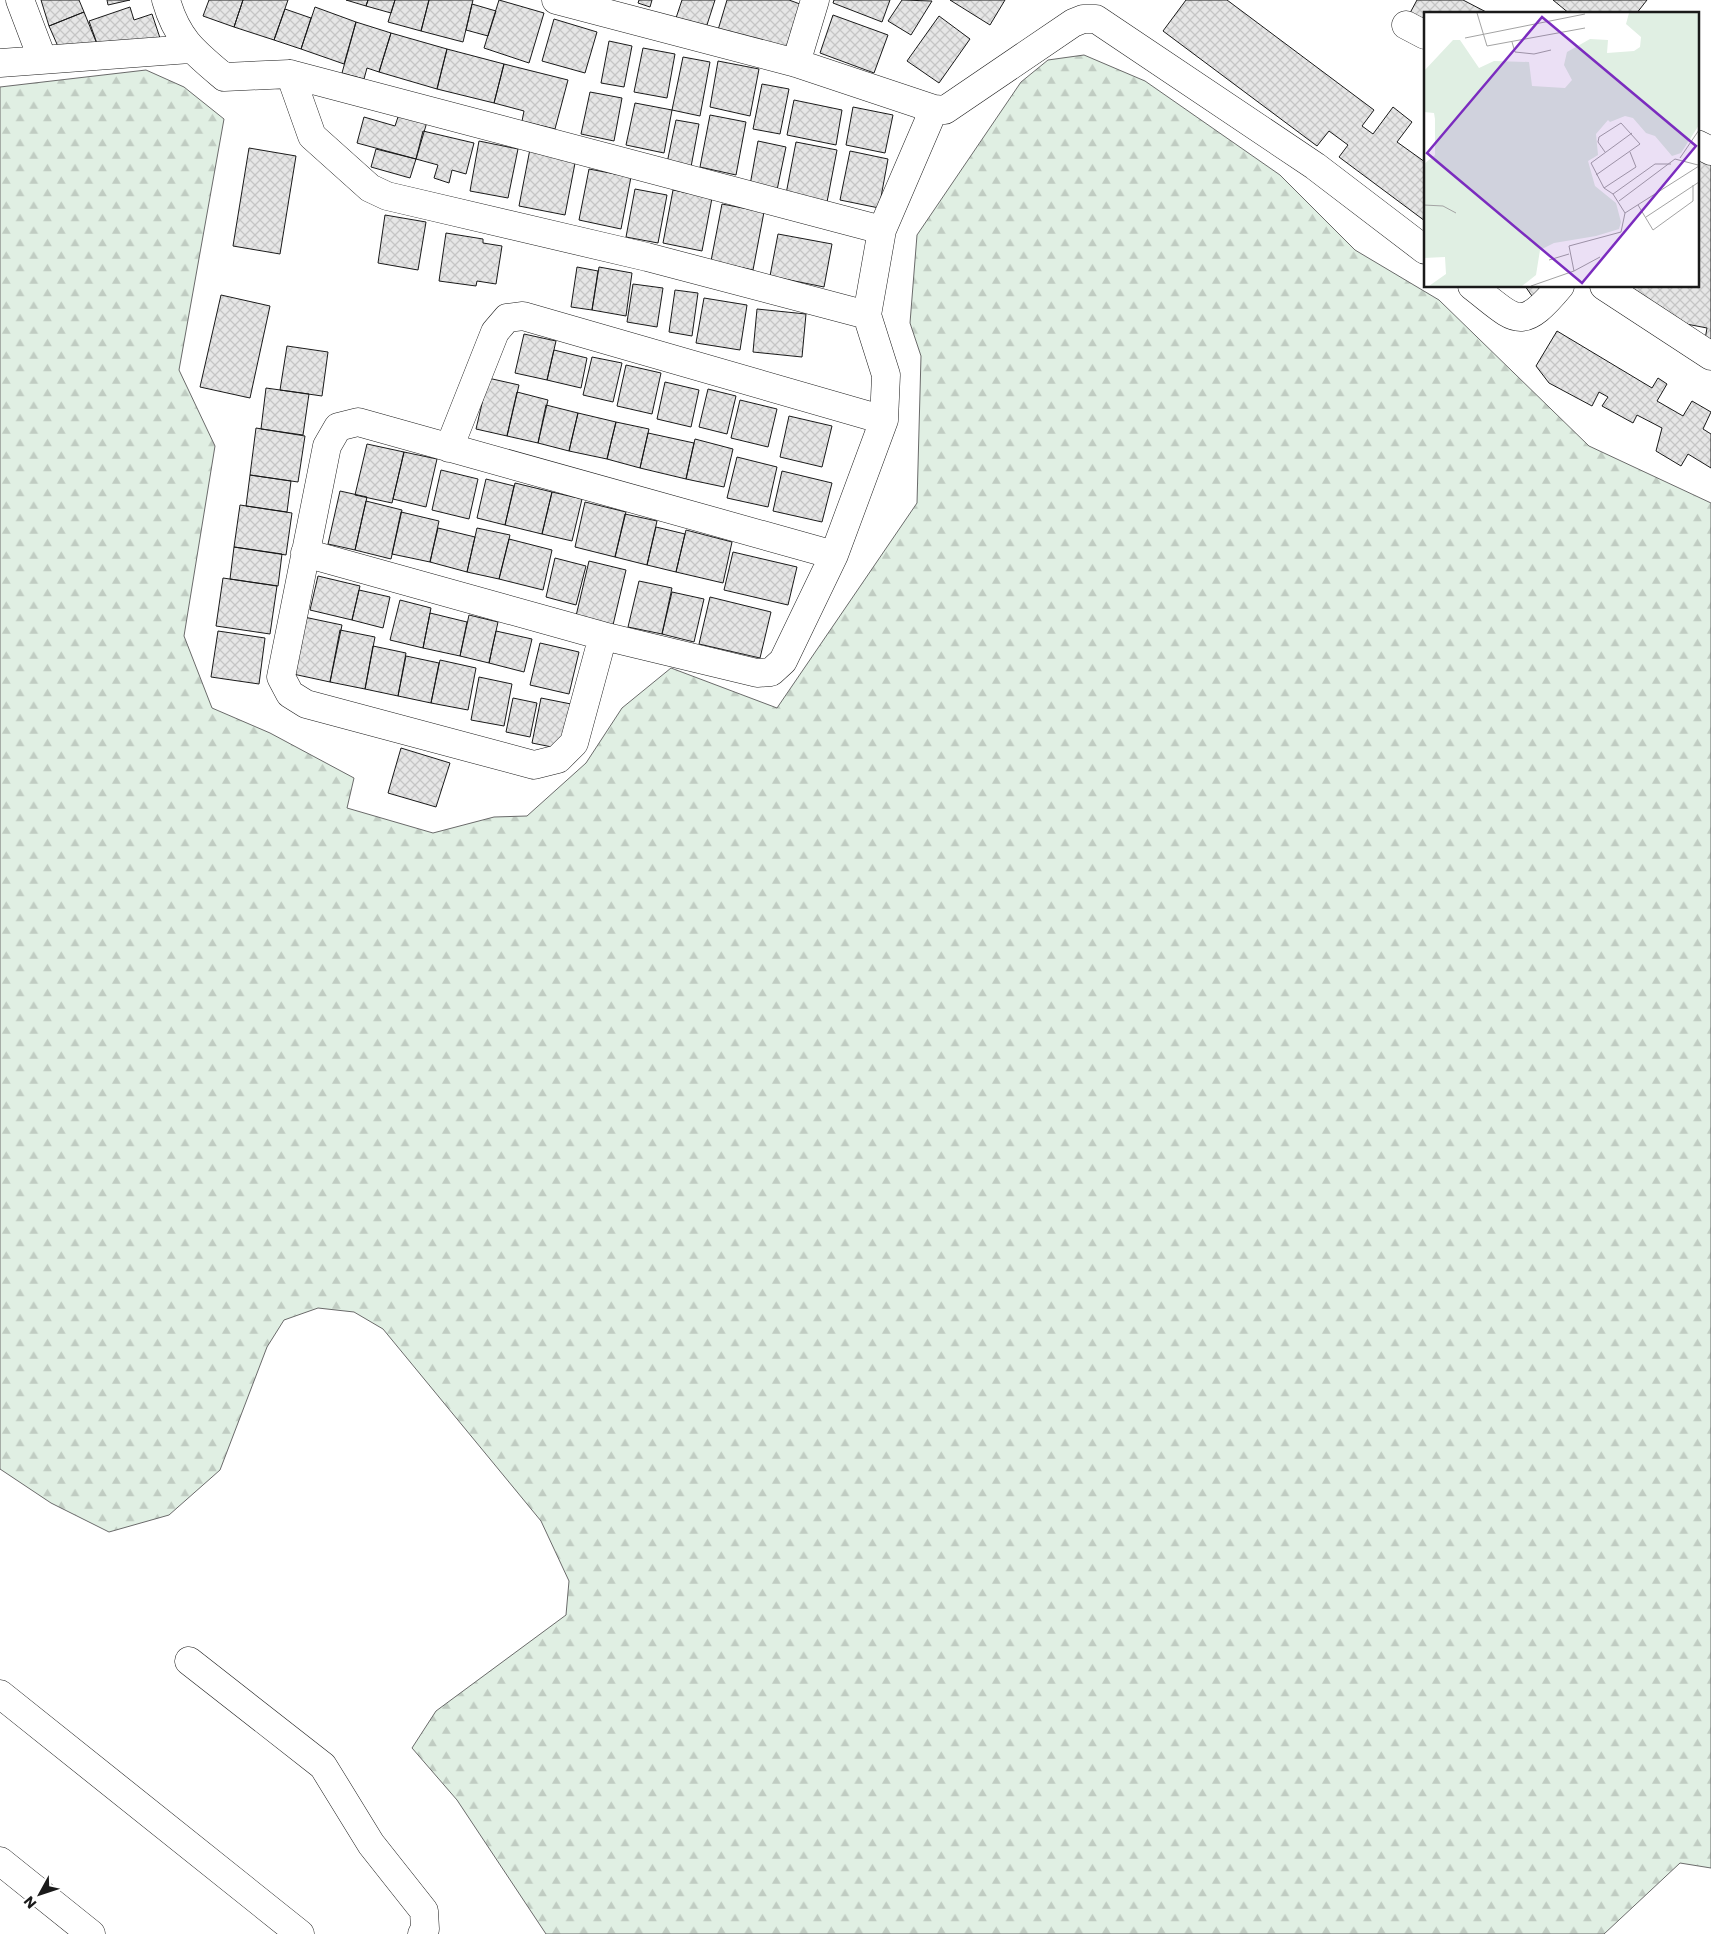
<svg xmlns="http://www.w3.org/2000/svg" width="1711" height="1934" font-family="Poppins,sans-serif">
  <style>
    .forest { fill: url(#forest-firs); stroke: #6a6a6a }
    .building { fill: url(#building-cross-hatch); stroke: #1a1a1a }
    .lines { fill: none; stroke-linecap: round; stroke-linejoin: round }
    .minor-casing { stroke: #1a1a1a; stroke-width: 29 }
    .minor { stroke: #fff; stroke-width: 28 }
    .inset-road { fill: none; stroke: #a3a3a3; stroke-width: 1 }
    .view { fill: #7b2cbf; fill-opacity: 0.15; stroke: #7b2cbf; stroke-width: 2.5 }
    .inset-edge { fill: none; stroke: #1a1a1a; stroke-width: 2.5 }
  </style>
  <defs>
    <pattern id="forest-firs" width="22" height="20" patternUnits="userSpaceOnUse" patternTransform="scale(1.25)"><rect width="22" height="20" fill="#e0efe3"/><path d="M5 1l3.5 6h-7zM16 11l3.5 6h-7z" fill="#c0ccc2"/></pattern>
    <pattern id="building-cross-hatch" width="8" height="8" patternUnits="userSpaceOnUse" patternTransform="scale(1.25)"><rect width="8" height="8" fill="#e6e6e6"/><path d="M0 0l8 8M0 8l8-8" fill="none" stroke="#c5c5c5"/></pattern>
  </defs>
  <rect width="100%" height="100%" fill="#fff"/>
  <!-- forest -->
  <path class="forest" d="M1084,55L1145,81L1280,175L1355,250L1439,300L1589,446L1711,503V1868L1680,1863L1604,1934H546L457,1800L412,1748L436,1711L566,1615L569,1581L541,1521L383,1329L354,1312L318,1308L284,1320L267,1347L220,1470L169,1515L109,1532L51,1503L0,1469V87L146,70L184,87L224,119L179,370L215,446L184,636L212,708L270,733L354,778L347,808L433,833L494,817L527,816L586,763L622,708L671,668L777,708L917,503L921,356L910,323L917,235L1021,82L1048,60Z"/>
  <!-- building -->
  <path class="building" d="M41,0H79L84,12L49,26Z
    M107,0H130L108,5Z
    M209,0H243L234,27L203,16Z
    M243,0H288L274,40L234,27Z
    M346,0H368L366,6Z
    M368,0H395L391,13L366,6Z
    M395,0H429L421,31L388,22Z
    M429,0H473L463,42L421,31Z
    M499,0L544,13L529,63L484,48Z
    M639,0H652L650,7L638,3Z
    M682,0H715L706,28L676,18Z
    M727,0H789L800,4L785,52L718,30Z
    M834,0H890L882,22L833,3Z
    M902,0L932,1L911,35L888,21Z
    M950,0H1005L990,25Z
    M1186,0H1227L1374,110L1362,126L1373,134L1393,107L1412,122L1397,142L1425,162V221L1339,157L1348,145L1329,131L1317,146L1163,31Z
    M1417,0H1463L1490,14H1425V20L1410,13Z
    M1553,0H1647L1636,14H1570Z
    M472,4L496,11L488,36L466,30Z
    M130,7L134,20L152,14L162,44L99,49L89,21Z
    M315,7L356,22L344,64L301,49Z
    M285,9L311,18L301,49L274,40Z
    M84,12L99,49L60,51L49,26Z
    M833,15L888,35L874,73L820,53Z
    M939,16L970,39L939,83L907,61Z
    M554,19L597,32L585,73L542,61Z
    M356,22L391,33L379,72L367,68L364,79L342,73Z
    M391,33L447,49L437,89L379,72Z
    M609,41L632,46L624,87L601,83Z
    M643,48L675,54L667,98L634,92Z
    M447,49L504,64L494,103L437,89Z
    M683,57L710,62L700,116L672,110Z
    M718,61L759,69L750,116L710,107Z
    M504,64L568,80L555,129L522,121L524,111L494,103Z
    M762,84L789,89L780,134L753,129Z
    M590,92L622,98L614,141L581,134Z
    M794,100L842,110L836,145L787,135Z
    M635,103L672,110L664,153L626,145Z
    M853,107L893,115L885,153L846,145Z
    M399,114L427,122L416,159L357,143L364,117L395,126Z
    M710,115L746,122L736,175L700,167Z
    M676,120L699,124L691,167L667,163Z
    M423,131L474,143L466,174L452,170L449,183L434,178L438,165L416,159Z
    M479,141L518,149L508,198L470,191Z
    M758,141L786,147L777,190L750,185Z
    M796,142L837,150L827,202L786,194Z
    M249,148L296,156L280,254L233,246Z
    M376,149L416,159L410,178L371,167Z
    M530,149L576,158L565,215L519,206Z
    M1697,150L1711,157V352L1704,345L1707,328L1676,322L1616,286H1697Z
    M850,151L888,159L879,208L840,200Z
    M589,169L631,177L621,229L579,220Z
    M635,189L667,195L658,243L626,237Z
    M673,190L712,198L702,251L663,243Z
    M722,204L764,212L753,270L711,261Z
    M385,215L426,222L418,270L378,263Z
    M446,233L483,239V243L502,246L496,284L477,281L476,286L439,281Z
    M778,234L832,244L824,287L770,276Z
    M577,267L598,271L592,310L571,307Z
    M599,267L632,273L626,316L592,310Z
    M633,284L663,288L657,327L627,322Z
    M1525,286H1550L1541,309Z
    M675,290L698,293L692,336L669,332Z
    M221,295L270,306L250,398L200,387Z
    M704,298L747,305L740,350L696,343Z
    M757,309L806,314L802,357L753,352Z
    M1557,331L1652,388L1658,378L1667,384L1657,401L1683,416L1692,401L1711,412L1703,429L1711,434V468L1688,454L1681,466L1656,451L1662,428L1637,415L1633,423L1602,406L1608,397L1599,392L1592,406L1549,383L1536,366Z
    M524,334L556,341L547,380L515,373Z
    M287,346L328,352L322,396L280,390Z
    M554,350L587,358L581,388L547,380Z
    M592,357L622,363L613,402L583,395Z
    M626,365L661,373L652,414L617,406Z
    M488,378L519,385L507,436L476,429Z
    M665,382L699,390L691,427L657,419Z
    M266,388L309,394L303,435L261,429Z
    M708,389L736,396L727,434L699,427Z
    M517,392L548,400L538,443L507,436Z
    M740,400L777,409L768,447L731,438Z
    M546,405L578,413L569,451L538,443Z
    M578,413L616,422L607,459L569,451Z
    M789,416L832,426L822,467L780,457Z
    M616,422L649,429L640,468L607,459Z
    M256,428L305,436L298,482L250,475Z
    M648,433L694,443L686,479L640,468Z
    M695,439L733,449L724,487L686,479Z
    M367,444L404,452L392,503L355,495Z
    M404,452L437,459L426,507L393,499Z
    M737,457L777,467L768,507L727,498Z
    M441,470L478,479L469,519L432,510Z
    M782,471L832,483L822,522L773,511Z
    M250,475L291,481L287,512L246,506Z
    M486,479L514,486L505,525L477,518Z
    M515,483L552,492L542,534L505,525Z
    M340,491L367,497L355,550L328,544Z
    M552,492L582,499L572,541L542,534Z
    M366,501L402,510L391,559L355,550Z
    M585,502L626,512L615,557L575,547Z
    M240,505L292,513L286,555L234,547Z
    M401,512L439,521L430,562L392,554Z
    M625,514L657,521L647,565L615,557Z
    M656,527L685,534L676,572L647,565Z
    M438,528L475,537L467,572L430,562Z
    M477,528L510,535L499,579L467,572Z
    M686,530L732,542L723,583L676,572Z
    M509,539L552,550L543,590L499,579Z
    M234,547L282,554L278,586L230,579Z
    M733,552L797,567L788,605L724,590Z
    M555,558L586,566L576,605L546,597Z
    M589,561L626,570L613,625L576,616Z
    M318,576L360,586L352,620L310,610Z
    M223,578L277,586L270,634L216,626Z
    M639,581L672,588L662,634L628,627Z
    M359,590L390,597L383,628L352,620Z
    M672,592L704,599L694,642L662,634Z
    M710,597L771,612L760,658L699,644Z
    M400,600L431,608L423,648L390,640Z
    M430,613L467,622L460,656L423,648Z
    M469,615L498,622L489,663L460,656Z
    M304,617L342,625L330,682L293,674Z
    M340,630L375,637L365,689L330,682Z
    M218,631L265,638L259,684L211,677Z
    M496,631L532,639L524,672L489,663Z
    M540,643L579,652L569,694L530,685Z
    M373,646L406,653L398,696L365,689Z
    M406,656L439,663L431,703L398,696Z
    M440,660L476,668L468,710L431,703Z
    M479,677L512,684L504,726L471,720Z
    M513,698L537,703L530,737L506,732Z
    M541,698L571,704L562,749L532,743Z
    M401,748L450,763L436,807L388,793Z"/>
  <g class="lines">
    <!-- minor casing -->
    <g class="minor-casing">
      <path id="minor" d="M20,0L42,58
        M166,0C177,39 194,52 224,77L290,74L882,230
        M556,0L796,63L934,109L945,110L1073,23L1083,19H1096L1315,166L1425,250
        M1406,25L1425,35
        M0,63L190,49
        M796,63L815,0
        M290,74L312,136L370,188L387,196L647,257L867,315
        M1697,144L1711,151
        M1472,286C1516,320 1520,334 1560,286
        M1604,286L1711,356
        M449,448L495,332L507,318L523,316L884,420
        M305,553L603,636L757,673L771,672L783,661L834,555L884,420L886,375L867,315L882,230L934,109
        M603,636L574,743L558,759L534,765L306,704L290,694L281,677L327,446L338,427L358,422L834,555
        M189,1661L323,1766L371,1844L424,1911L425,1929L422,1934
        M0,1694L300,1934
        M0,1861L91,1934"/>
    </g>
    <!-- minor -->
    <use href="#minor" class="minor"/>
  </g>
  <!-- overview -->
  <g transform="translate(1424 12)">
    <rect width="275" height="275" fill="#fff"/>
    <path d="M205,1H275V113L257,141L248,144L231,124L222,121L209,106L201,104L186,110L184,108L172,122L174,143L164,149L171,174L192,191L197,210L195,217L172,224L130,231L116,238L112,263L98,274H5L22,262L21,245L0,246V152L11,143V107L10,101L0,100V59L29,28H36L55,56L70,49L105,50L108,74L141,76L148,68L140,53L143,40L166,27L184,28L183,41L210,39L216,35L217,25L202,12Z" fill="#e0efe3"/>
    <path class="inset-road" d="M53,1L63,34L161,16M41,26L161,2M88,30L91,40L110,42L127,38M256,146L275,118M172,163L216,132L197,111L175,125L174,130L181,140M180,176L212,155L206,140M189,182L231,152H247M195,189L251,147L274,153M0,193L19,194L32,201M214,193L229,218L269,189V173M201,201L189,182L180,176L167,151L208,121M222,205L275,170M125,248L145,242M150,259L176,245M107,274L150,259L145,234L197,220L201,201L275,154"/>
    <path class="view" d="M118,5L272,134L158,271L3,141Z"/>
    <rect width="275" height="275" class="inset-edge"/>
  </g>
  <!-- north arrow -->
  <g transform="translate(40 1894) rotate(230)" stroke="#ffffff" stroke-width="4" paint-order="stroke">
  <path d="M0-4L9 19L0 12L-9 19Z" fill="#1a1a1a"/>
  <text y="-8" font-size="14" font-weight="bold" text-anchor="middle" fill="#1a1a1a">N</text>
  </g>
</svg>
